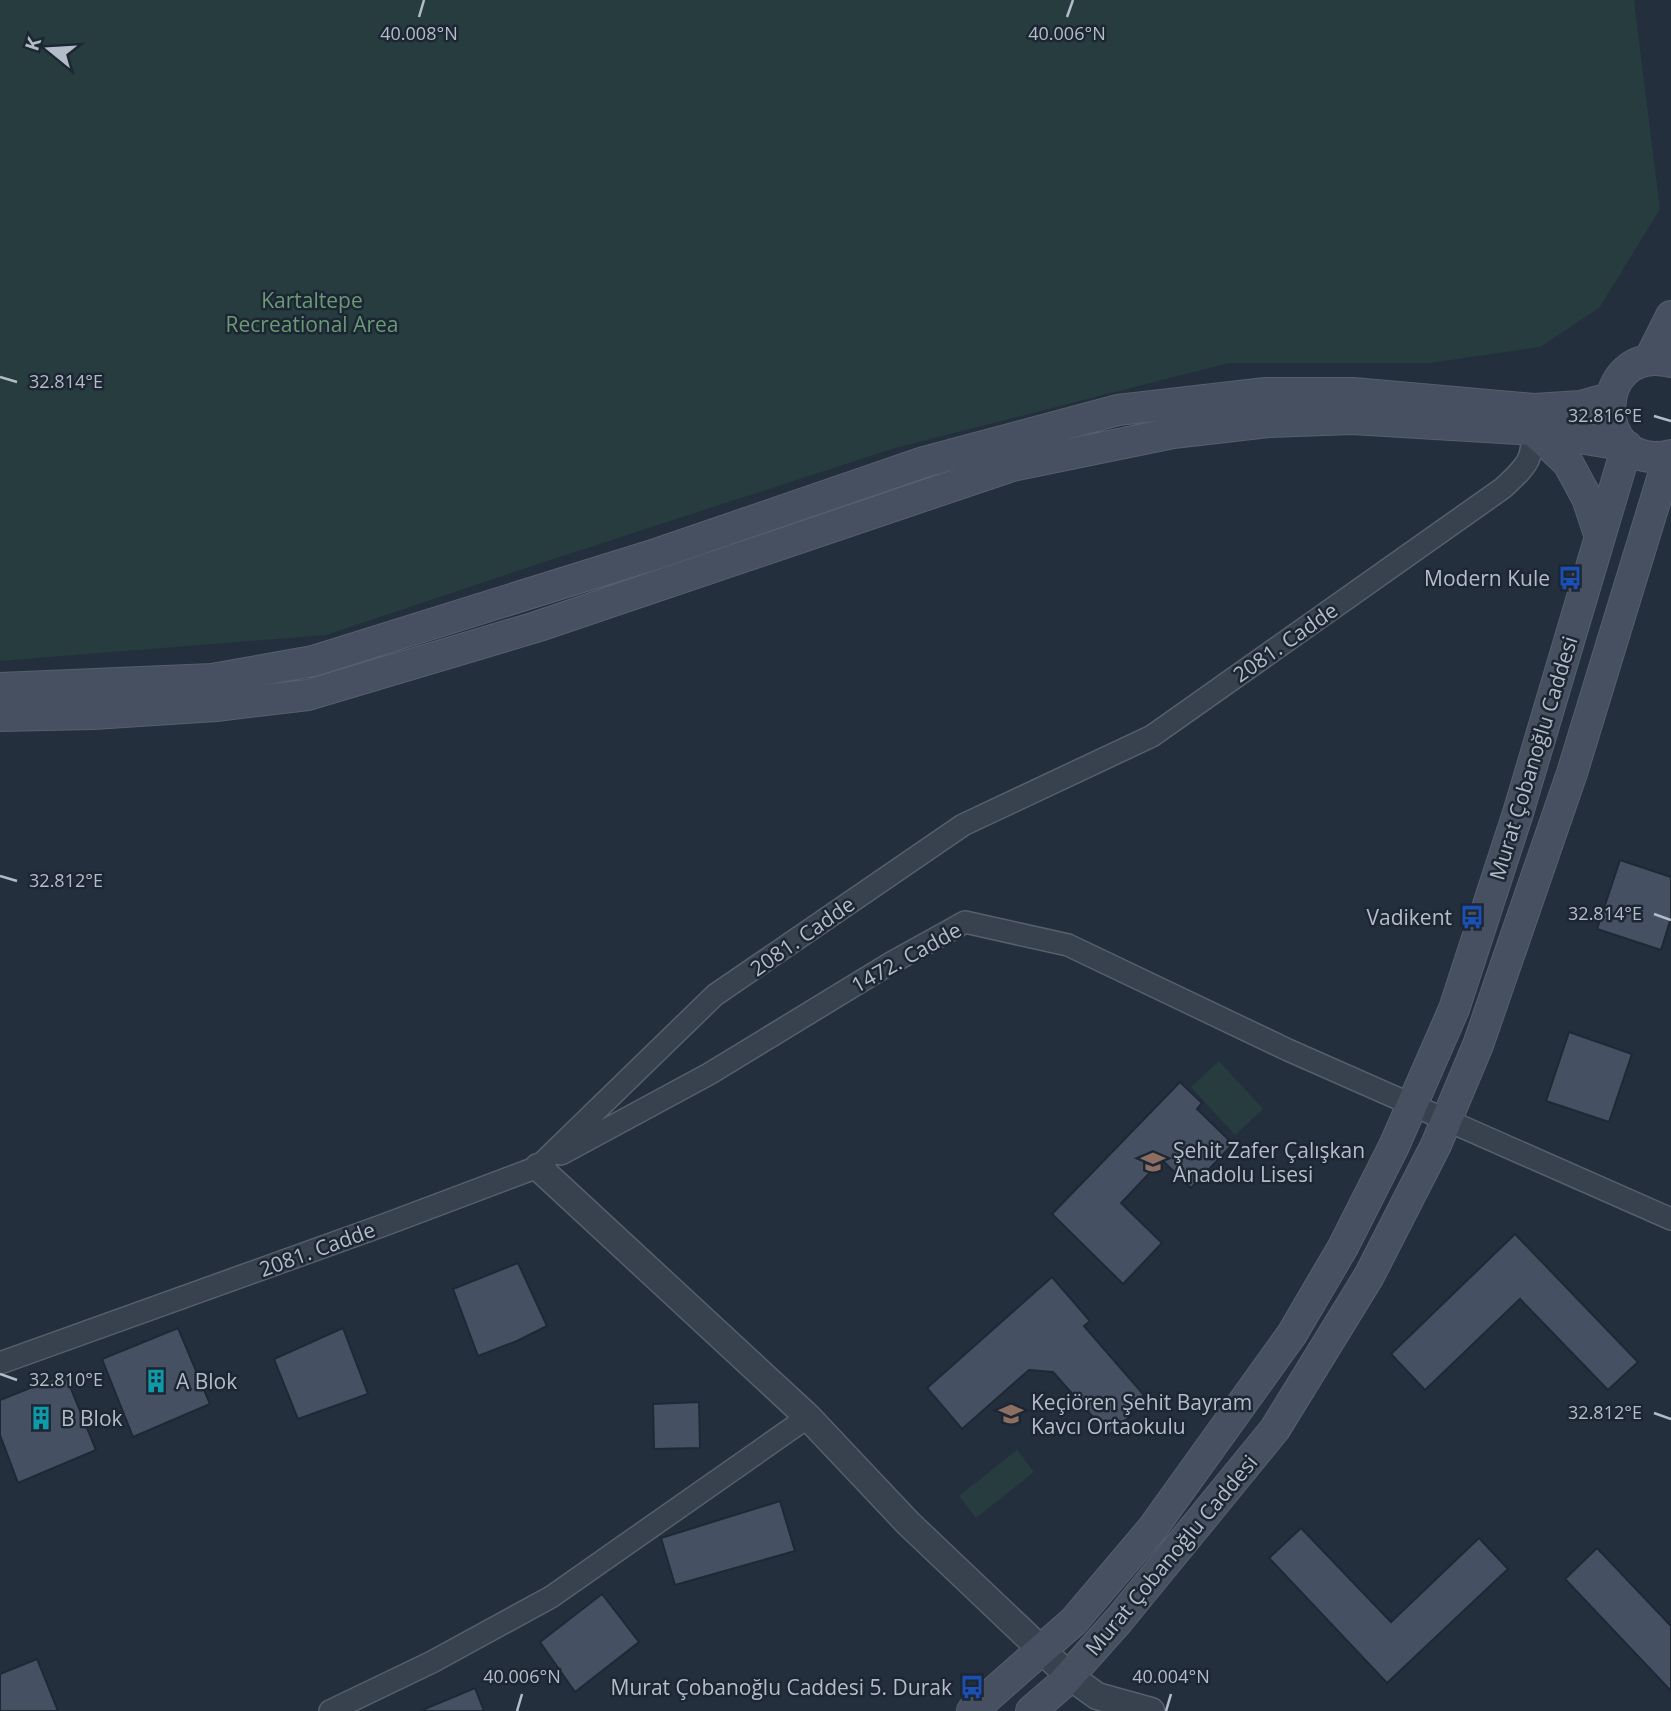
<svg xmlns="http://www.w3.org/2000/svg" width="1671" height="1711" font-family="'Open Sans',sans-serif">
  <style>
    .green { fill: #263c3f }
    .building { fill: #455162; stroke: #1f2835; stroke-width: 2 }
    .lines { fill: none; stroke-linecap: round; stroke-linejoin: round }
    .minor-casing { stroke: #565f6c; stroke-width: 24 }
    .tertiary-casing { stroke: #565f6c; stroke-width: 29 }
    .secondary-casing { stroke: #565f6c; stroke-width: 32 }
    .minor { stroke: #38414e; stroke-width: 21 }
    .tertiary { stroke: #38414e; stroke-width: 26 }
    .secondary { stroke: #465061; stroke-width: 30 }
    .ticks { fill: none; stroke: #b4bcc9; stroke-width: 2.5 }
    .labels { text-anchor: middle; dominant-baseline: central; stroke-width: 5; stroke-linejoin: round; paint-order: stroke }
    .park-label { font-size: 21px; fill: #6b9a76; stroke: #1d2633 }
    .poi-label { font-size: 21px; fill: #b4bcc9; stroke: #1d2633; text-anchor: start }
    .street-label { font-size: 21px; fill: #b4bcc9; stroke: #1d2633 }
    .ticks-label { font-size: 18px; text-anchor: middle; fill: #b4bcc9; stroke: #1d2633; stroke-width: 5; stroke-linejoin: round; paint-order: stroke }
  </style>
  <rect width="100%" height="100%" fill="#242f3e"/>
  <!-- green -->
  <path class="green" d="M0,0H1634L1660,209L1600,307L1540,347L1430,363H1229L895,448L538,564L326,635L0,661Z
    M1219,1061L1263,1109L1235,1135L1191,1087Z
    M1017,1450L1034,1472L976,1518L959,1496Z"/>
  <!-- building -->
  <path class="building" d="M1620,860L1671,877V918L1661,950L1597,929Z
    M1569,1032L1632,1054L1609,1122L1546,1101Z
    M1180,1082L1202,1103L1197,1109L1233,1144L1191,1188L1162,1160L1121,1203L1162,1243L1123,1284L1052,1214Z
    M1515,1234L1638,1362L1608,1390L1520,1299L1425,1390L1391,1354Z
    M518,1263L547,1326L517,1341L478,1356L453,1289Z
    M1052,1277L1090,1321L1084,1326L1144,1395L1130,1408L1134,1413L1109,1435L1053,1372L1029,1370L962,1429L927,1388Z
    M178,1328L210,1404L133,1437L102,1359Z
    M343,1328L368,1394L298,1419L274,1359Z
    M65,1374L96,1450L18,1483L0,1435V1400Z
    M699,1402L700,1448L654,1449L653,1404Z
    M780,1501L795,1551L675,1585L661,1538Z
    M1301,1528L1391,1622L1479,1538L1508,1569L1387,1683L1269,1558Z
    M1597,1548L1671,1626V1691L1565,1579Z
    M602,1594L639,1642L575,1692L540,1642Z
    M37,1659L58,1711H0V1674Z
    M475,1688L484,1711H420Z"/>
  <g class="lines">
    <!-- minor casing -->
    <g class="minor-casing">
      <path id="minor" d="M561,1154L709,1074L891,963L965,922L1068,945L1288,1050L1671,1219
        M0,1363L384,1225L538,1167L715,995L963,825L1152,736L1503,488C1531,462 1532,460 1534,422
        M330,1711L432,1662L551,1597L808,1417"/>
    </g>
    <!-- tertiary casing -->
    <g class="tertiary-casing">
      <path id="tertiary" d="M538,1167L808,1417L908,1523L1068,1675L1097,1696L1151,1711"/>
    </g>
    <!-- secondary casing -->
    <g class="secondary-casing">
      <path id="secondary" d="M1649,360L1671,316
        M1671,362C1591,342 1589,474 1671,455
        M1533,430L1568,463L1587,498L1600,537
        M0,688L212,679L313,661L659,553L924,462L1118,410L1266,393H1353L1534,409L1581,406L1610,398
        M0,716L93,714L216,706L308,695L536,627L1012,466L1173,433L1268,422L1352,419L1533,430L1627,446
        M972,1711L1074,1621L1152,1529L1292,1334L1343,1247L1394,1146L1454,1009L1518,813L1627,446
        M1031,1711L1061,1685L1119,1620L1275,1429L1369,1276L1436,1145L1478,1045L1572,773L1669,456"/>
    </g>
    <!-- minor -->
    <use href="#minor" class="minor"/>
    <!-- tertiary -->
    <use href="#tertiary" class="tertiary"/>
    <!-- secondary -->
    <use href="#secondary" class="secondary"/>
  </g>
  <!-- ticks -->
  <path class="ticks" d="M419,17L424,0M1067,17L1073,0M0,377L17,382M1654,416L1671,421M0,876L17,881M1654,914L1671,920M0,1374L17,1380M1654,1413L1671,1419M517,1711L522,1694M1166,1711L1171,1694"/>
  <!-- icons -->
  <defs>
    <g id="bus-bare" transform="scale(1.89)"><path d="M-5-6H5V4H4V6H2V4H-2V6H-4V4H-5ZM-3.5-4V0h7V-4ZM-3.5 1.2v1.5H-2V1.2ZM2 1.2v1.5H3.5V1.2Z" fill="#1a4fb4" stroke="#1d2633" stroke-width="2.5" paint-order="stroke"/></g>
    <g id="school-bare" transform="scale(1.89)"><path d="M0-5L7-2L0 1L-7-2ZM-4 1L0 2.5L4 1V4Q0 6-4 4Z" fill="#8d6e63" stroke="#1d2633" stroke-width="2.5" paint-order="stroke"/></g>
    <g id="building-bare" transform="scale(1.89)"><path d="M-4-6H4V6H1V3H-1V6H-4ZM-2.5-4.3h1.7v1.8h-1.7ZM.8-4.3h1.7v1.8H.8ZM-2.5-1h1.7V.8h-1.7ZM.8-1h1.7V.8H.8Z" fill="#0f9aa8" stroke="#1d2633" stroke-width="2.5" paint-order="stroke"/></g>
  </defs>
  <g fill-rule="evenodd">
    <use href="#bus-bare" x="1570" y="578"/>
    <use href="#bus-bare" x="1472" y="917"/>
    <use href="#school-bare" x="1153" y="1162"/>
    <use href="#building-bare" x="156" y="1381"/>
    <use href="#school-bare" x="1011" y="1414"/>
    <use href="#building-bare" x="41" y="1418"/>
    <use href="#bus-bare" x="972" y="1687"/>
  </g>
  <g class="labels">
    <!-- park labels -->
    <g class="park-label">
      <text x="312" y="300">Kartaltepe<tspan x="312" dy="24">Recreational Area</tspan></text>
    </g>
    <!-- poi labels -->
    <g class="poi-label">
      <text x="1550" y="578" text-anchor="end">Modern Kule</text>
      <text x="1452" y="917" text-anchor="end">Vadikent</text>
      <text x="1173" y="1150">Şehit Zafer Çalışkan<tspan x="1173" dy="24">Anadolu Lisesi</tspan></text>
      <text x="176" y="1381">A Blok</text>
      <text x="1031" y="1402">Keçiören Şehit Bayram<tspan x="1031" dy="24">Kavcı Ortaokulu</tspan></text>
      <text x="61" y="1418">B Blok</text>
      <text x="952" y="1687" text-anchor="end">Murat Çobanoğlu Caddesi 5. Durak</text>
    </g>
    <!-- street labels -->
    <g class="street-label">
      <text transform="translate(1285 642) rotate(-35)">2081. Cadde</text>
      <text transform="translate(1533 758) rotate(-73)">Murat Çobanoğlu Caddesi</text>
      <text transform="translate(802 936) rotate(-35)">2081. Cadde</text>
      <text transform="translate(906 957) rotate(-29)">1472. Cadde</text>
      <text transform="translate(317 1249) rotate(-20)">2081. Cadde</text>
      <text transform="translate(1171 1555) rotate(-50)">Murat Çobanoğlu Caddesi</text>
    </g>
  </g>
  <g class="ticks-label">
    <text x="419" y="40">40.008°N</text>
    <text x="1067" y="40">40.006°N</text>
    <text x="66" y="388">32.814°E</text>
    <text x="1605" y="422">32.816°E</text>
    <text x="66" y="887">32.812°E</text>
    <text x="1605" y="920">32.814°E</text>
    <text x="66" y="1386">32.810°E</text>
    <text x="1605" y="1419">32.812°E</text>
    <text x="522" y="1683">40.006°N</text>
    <text x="1171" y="1683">40.004°N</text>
  </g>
  <!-- north arrow -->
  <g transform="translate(49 49) rotate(288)" stroke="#1d2633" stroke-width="5" paint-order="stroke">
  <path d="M0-5L12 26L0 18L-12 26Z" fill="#b4bcc9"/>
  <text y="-10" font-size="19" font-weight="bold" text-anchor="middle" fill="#b4bcc9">K</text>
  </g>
</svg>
